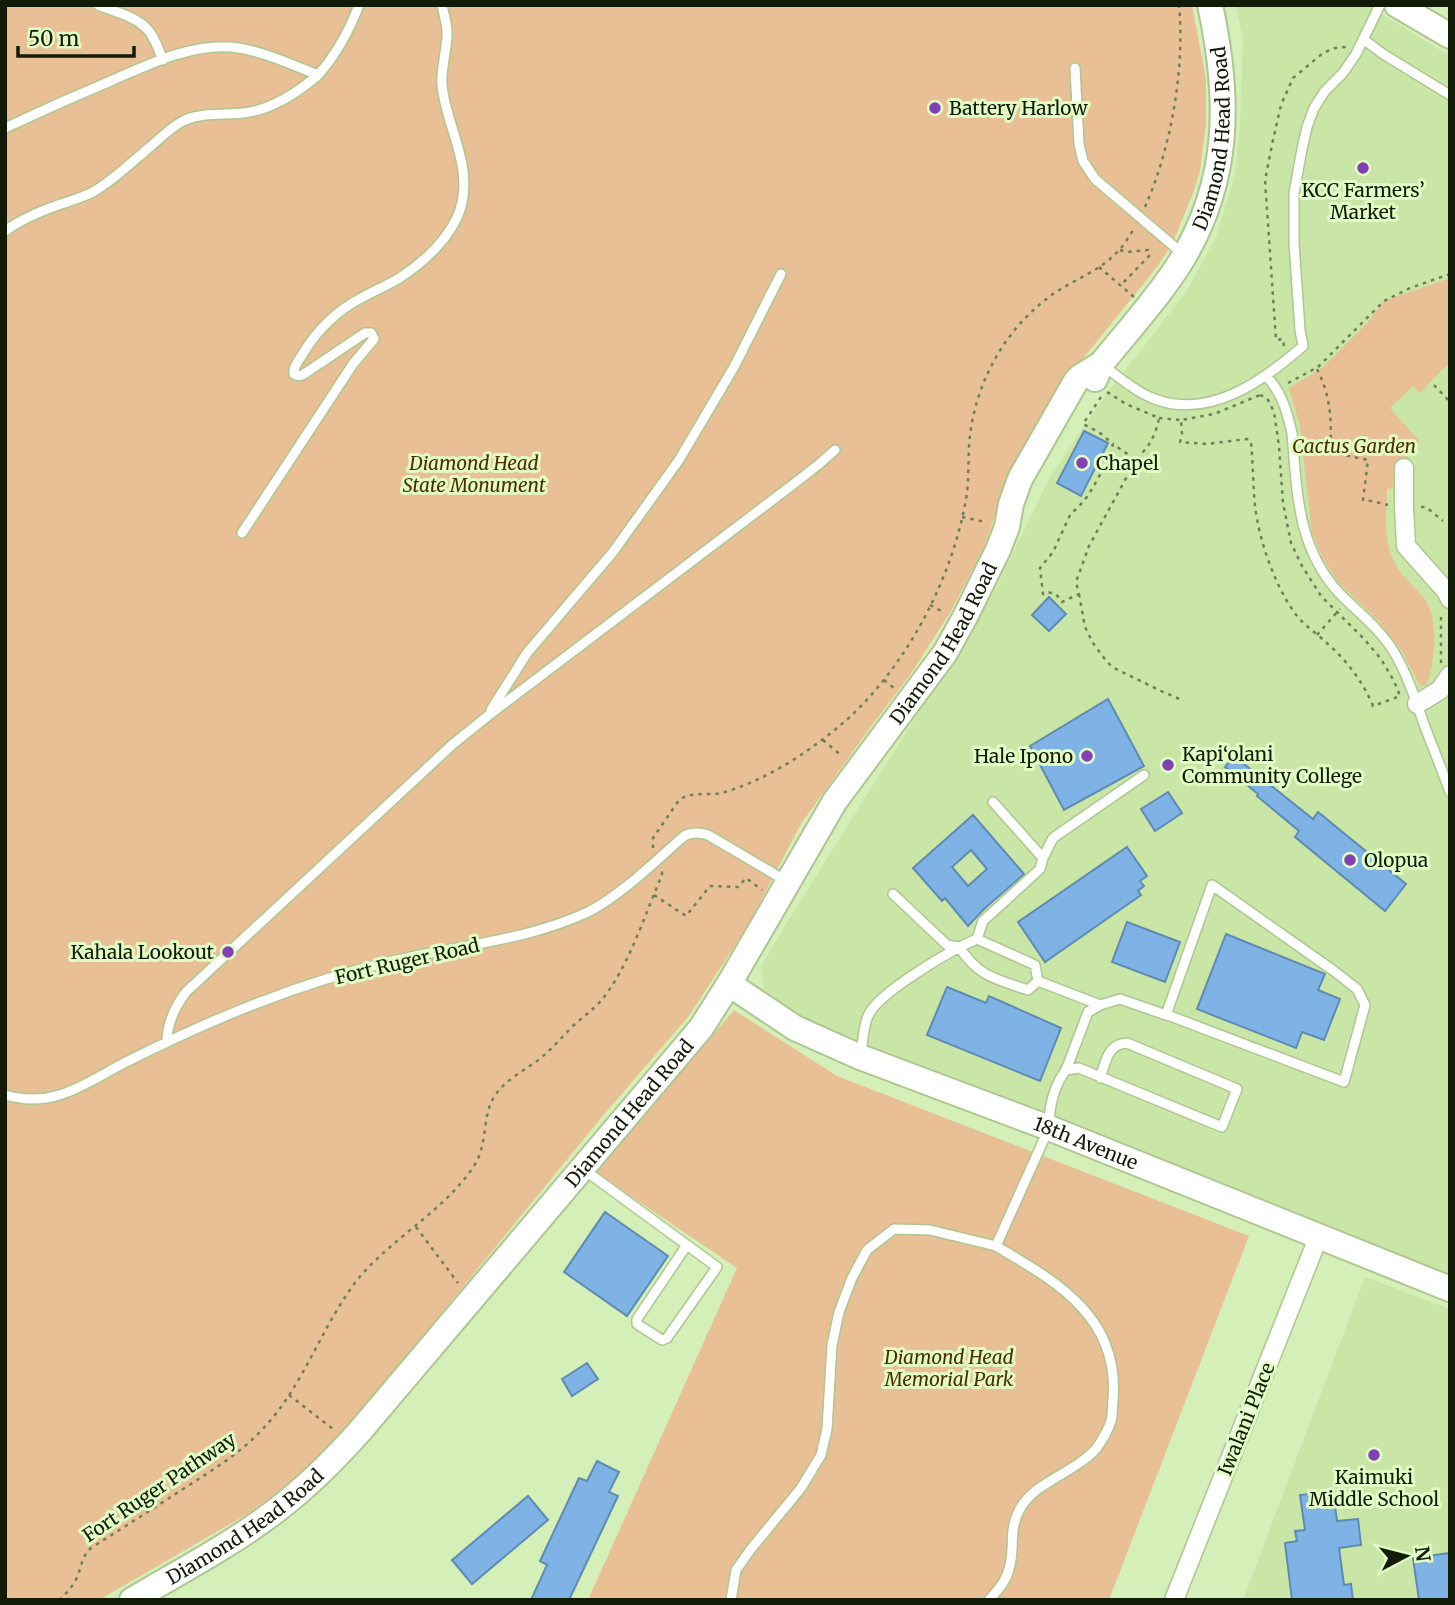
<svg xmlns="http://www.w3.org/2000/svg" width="1455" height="1605" font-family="Merriweather,serif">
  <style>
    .built { fill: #c9e6a7 }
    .green { fill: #e9c095 }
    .building { fill: #7fb3e6; stroke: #5f8ab2; stroke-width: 2; fill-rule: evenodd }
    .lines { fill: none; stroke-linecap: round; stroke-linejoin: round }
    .lane-casing { stroke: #aec691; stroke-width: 12 }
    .street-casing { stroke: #aec691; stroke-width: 21 }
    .secondary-casing { stroke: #aec691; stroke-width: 28 }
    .path { stroke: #6e7f5b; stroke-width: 2.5; stroke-dasharray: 3.5 5; stroke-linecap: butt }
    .lane { stroke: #fff; stroke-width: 9 }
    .street { stroke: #fff; stroke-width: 18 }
    .secondary { stroke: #fff; stroke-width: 24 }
    .poi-dot { fill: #8340b4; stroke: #e2fcc5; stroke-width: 2.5 }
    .labels { text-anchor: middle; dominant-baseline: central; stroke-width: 6; stroke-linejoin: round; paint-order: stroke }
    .poi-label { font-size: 19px; fill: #121b07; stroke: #e2fcc5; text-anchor: start }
    .street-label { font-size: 19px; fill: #121b07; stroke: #e2fcc5 }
    .park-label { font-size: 19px; font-style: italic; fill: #4e2d00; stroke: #e2fcc5 }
  </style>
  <rect width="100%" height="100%" fill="#d5efb8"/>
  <!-- built -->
  <path class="built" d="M1235,5H1367L1450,56V1275L803,1030L765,1002L761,966L775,942L996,588L1049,479L1101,401L1187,291L1216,237L1235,175L1240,124L1243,38Z
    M1365,1277L1450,1309V1600H1243Z"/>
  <!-- green -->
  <path class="green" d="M5,5H1192L1206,79V125L1200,171L1193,193L1176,235L1166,254L1153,272L1068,377L1008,479L985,545L951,611L912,672L867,732L801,824L749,923L725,961L688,1017L601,1118L355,1419L319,1458L299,1476L249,1513L99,1600H5Z
    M1450,278V362L1420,393L1413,386L1390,408L1420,442L1407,453L1408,469L1395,488L1387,489C1387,512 1383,538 1393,559C1400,576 1416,587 1426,601C1439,621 1435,665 1426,686H1420L1402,651L1379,622L1337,581L1322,557L1312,533L1300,426L1289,388L1322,368L1368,322L1384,301Z
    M734,1010L837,1076L1249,1236L1109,1600H588L737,1268L595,1172Z"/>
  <!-- building -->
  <path class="building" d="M1084,431L1108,443L1081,496L1057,483Z
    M1049,597L1066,614L1049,631L1032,615Z
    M1108,699L1144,766L1064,810L1030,746Z
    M1234,756L1313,819L1318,812L1406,884L1385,911L1295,837L1299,831L1257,796L1258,794L1225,767Z
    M1168,792L1182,813L1155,831L1141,809Z
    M973,815L1024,874L984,909L968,926L945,898L942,901L913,868ZM971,850L987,869L968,886L952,867Z
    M1127,847L1147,876L1140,881L1144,886L1138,891L1141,895L1045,962L1018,922Z
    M1127,922L1180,942L1165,982L1112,962Z
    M1226,934L1325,974L1318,990L1340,999L1324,1040L1302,1032L1296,1048L1197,1009Z
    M947,987L986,1003L989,996L1061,1028L1040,1081L927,1035Z
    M605,1212L668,1256L627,1316L564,1272Z
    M587,1363L598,1379L572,1396L562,1379Z
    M597,1461L619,1472L609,1492L618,1496L569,1600H531L547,1565L540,1561L579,1478L587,1481Z
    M1333,1491L1337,1521L1358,1519L1361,1545L1339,1548L1344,1585L1351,1584L1353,1600H1292L1285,1543L1297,1541L1295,1531L1305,1530L1300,1495Z
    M528,1496L548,1520L472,1584L452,1560Z
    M1450,1553V1600H1419L1413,1558Z"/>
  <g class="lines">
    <!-- lane casing -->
    <g class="lane-casing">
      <path id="lane" d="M98,5C113,11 131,15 144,26C154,34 158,49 163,60
        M1363,39L1383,54L1450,95
        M1075,68L1079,144L1083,161L1095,179L1183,254
        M5,128C41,111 77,95 113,80C150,64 190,44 231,47C261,50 290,64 318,75C337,54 349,31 359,5
        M5,231C20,220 41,211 58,205C70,201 81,198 93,192C114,180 133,161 151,146C163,136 172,126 185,120C205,112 223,115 243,113C272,110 297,93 318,75
        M1102,365C1118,376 1134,391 1152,398C1208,421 1263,381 1303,346L1300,330L1294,243V193L1302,149L1307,127L1314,108L1325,91L1343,73L1356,54L1380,5
        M1266,376C1282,392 1287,412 1292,433C1297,492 1297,548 1340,594C1359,613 1380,629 1394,652C1408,676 1416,701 1425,727C1433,748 1442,770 1450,792
        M242,533L353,364L374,339L371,333H365L310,370C304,374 300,378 294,374C293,366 298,362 302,355C317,330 337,310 363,297C375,290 389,285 401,277C424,262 451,237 460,210C474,165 446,127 442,85C441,68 446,53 447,37C448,26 444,16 442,5
        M491,710L527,653L613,552L679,460L734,367L781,274
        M993,802L1043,858L1040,869L983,921L977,939L1035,965L1038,981L1100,1005
        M1043,858L1053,838L1144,775
        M893,894L947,945L959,947C979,977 996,979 1028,990L1038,981
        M167,1042C167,1023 174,1008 186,992L453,744L489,715L791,486L818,465L835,450
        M861,1053C863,1042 863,1027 868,1016C877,993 953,949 977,939
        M1066,1070L1088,1012L1100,1005L1120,999L1166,1015L1170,1016L1344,1082L1365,1005L1357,989L1334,971L1212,885L1166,1015
        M5,1095C54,1109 84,1084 124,1063C154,1048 185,1033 216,1020C274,995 335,974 397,960C461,945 528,940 588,912C620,896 657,860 684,836C692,832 699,832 708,835L788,882
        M583,1169L717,1267L667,1338L662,1340L637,1324V1319L687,1245
        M731,1600L736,1570L751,1549L801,1488L821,1455L827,1429L832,1345L839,1312L852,1278L867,1250L894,1229L930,1230L996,1246
        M989,1600C997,1591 1006,1582 1009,1569C1016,1547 1007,1531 1021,1507C1037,1481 1074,1473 1096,1449C1101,1442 1108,1430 1111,1421C1113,1415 1112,1407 1113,1400C1120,1317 1057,1282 996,1246L1049,1128C1049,1108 1053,1087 1066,1070L1079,1068L1222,1127L1237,1089L1127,1043C1107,1044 1106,1062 1100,1078"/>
    </g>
    <!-- street casing -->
    <g class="street-casing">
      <path id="street" d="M1404,468V507L1406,546L1446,591L1450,599
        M1417,704L1440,690L1450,675
        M1174,1600L1318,1238"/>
    </g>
    <!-- secondary casing -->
    <g class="secondary-casing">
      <g id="secondary">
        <path d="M1397,5L1450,36"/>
        <path id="s1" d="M1095,379L1101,364C1128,331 1157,299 1180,263C1231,181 1230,97 1210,5"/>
        <path id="s2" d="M729,984L795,1028L860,1057L1049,1128L1450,1289"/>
        <path id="s3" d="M132,1600C181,1571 233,1544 278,1509C308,1486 335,1459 360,1431L701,1028L729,984L835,801L945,653L965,617L998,550L1007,527L1011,504L1020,479L1076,381L1080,377L1101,364"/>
      </g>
    </g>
    <!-- path -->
    <path class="path" d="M1145,207C1171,148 1185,70 1179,5
      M1120,250L1127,252L1148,250L1150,255L1120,286
      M1099,267L1134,297
      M1284,346L1283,339L1276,340L1265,180L1273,140L1281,105L1293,78L1323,53L1335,48L1346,47
      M1317,369C1331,397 1332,421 1330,452L1368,460L1363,500L1372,501L1388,505
      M1288,383L1318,367L1384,301L1410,288L1450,274
      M1434,385L1450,402
      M1107,392L1126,404L1159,418C1155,437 1150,445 1136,460
      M1260,395L1267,398L1274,412L1279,446L1283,503L1291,543L1302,566L1321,596L1365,640L1381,659L1394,681L1400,696L1373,706C1363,682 1348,662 1329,645C1319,635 1306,627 1297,616C1276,589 1259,541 1255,506C1253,485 1253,463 1251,442L1247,439L1206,444L1180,442L1182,434L1181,420L1214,414Z
      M1101,397L1083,424L1099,432L1113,444L1108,461L1089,494L1083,502L1070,515L1053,552L1040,568L1043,594L1047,592L1056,594L1062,602L1079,594L1076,582L1089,546L1136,460L1113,444
      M1159,418L1180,420
      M1421,507H1426L1443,521
      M962,517L986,522
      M1079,594L1085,627L1093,643L1104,658L1112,667L1159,690L1184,701
      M930,605L945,613
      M1317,635L1340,609
      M1441,663V613
      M884,680L895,689
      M823,740L842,756
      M653,848V838L679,800C693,790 710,797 725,792C768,779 809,752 843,723C905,669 952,580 966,499C969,482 968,464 969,447C971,413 982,380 999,352C1013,329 1032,309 1053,294C1075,279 1102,270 1119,250C1125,244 1129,236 1134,229
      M654,895L686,916L710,886L738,887L746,878L762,890
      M416,1227L458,1283
      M289,1395L333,1429
      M59,1600C67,1593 74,1585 78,1575C82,1564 82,1556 91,1548C121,1529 151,1510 180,1491C217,1467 247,1450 275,1415C308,1373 325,1321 358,1279C392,1238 441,1213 472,1169C490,1144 480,1116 496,1094C506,1080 523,1071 537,1061C551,1050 562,1037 575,1024C583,1017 591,1011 599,1003C628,970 644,916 662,875V871"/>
    <!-- lane -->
    <use href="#lane" class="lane"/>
    <!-- street -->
    <use href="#street" class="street"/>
    <!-- secondary -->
    <use href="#secondary" class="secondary"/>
  </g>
  <!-- markers -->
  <g class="poi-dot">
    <circle cx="935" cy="108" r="7"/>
    <circle cx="1363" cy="168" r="7"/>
    <circle cx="1082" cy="463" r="7"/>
    <circle cx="1087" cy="756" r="7"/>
    <circle cx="1168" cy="765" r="7"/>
    <circle cx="1350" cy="860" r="7"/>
    <circle cx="228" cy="952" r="7"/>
    <circle cx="1374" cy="1455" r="7"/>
  </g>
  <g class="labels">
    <!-- poi labels -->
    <g class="poi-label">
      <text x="949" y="108">Battery Harlow</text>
      <text x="1363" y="190" text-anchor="middle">KCC Farmers’<tspan x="1363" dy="22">Market</tspan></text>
      <text x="1096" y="463">Chapel</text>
      <text x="1182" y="754">Kapi‘olani<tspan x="1182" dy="22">Community College</tspan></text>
      <text x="1073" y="756" text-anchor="end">Hale Ipono</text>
      <text x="1364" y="860">Olopua</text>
      <text x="214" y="952" text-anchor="end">Kahala Lookout</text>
      <text x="1374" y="1477" text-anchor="middle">Kaimuki<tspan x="1374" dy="22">Middle School</tspan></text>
    </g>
    <!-- street labels -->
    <g class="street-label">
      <text stroke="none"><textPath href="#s1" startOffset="276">Diamond Head Road</textPath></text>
      <text stroke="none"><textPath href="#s3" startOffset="1269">Diamond Head Road</textPath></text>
      <text transform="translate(407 961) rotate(-13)">Fort Ruger Road</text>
      <text stroke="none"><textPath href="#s3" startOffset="702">Diamond Head Road</textPath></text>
      <text stroke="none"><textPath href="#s2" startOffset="392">18th Avenue</textPath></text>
      <text transform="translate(1246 1419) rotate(-68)">Iwalani Place</text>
      <text transform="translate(159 1487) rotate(-34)">Fort Ruger Pathway</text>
      <text stroke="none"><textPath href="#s3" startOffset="135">Diamond Head Road</textPath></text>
    </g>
    <!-- park labels -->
    <g class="park-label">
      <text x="1354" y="446">Cactus Garden</text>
      <text x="474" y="463">Diamond Head<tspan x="474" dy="22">State Monument</tspan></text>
      <text x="949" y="1357">Diamond Head<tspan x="949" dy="22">Memorial Park</tspan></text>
    </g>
  </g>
  <!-- border -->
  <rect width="1455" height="1605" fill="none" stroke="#121b07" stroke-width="14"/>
  <!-- north arrow -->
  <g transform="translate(1406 1556) rotate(83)" stroke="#e2fcc5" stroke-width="5" paint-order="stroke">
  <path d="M0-5L12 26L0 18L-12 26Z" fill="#121b07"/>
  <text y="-10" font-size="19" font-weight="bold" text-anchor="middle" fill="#121b07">N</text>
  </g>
  <!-- scale -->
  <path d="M18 46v10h116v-10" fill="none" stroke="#121b07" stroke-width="3.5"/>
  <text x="28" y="46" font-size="21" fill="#121b07" stroke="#e2fcc5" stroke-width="5" paint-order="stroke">50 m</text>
</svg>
